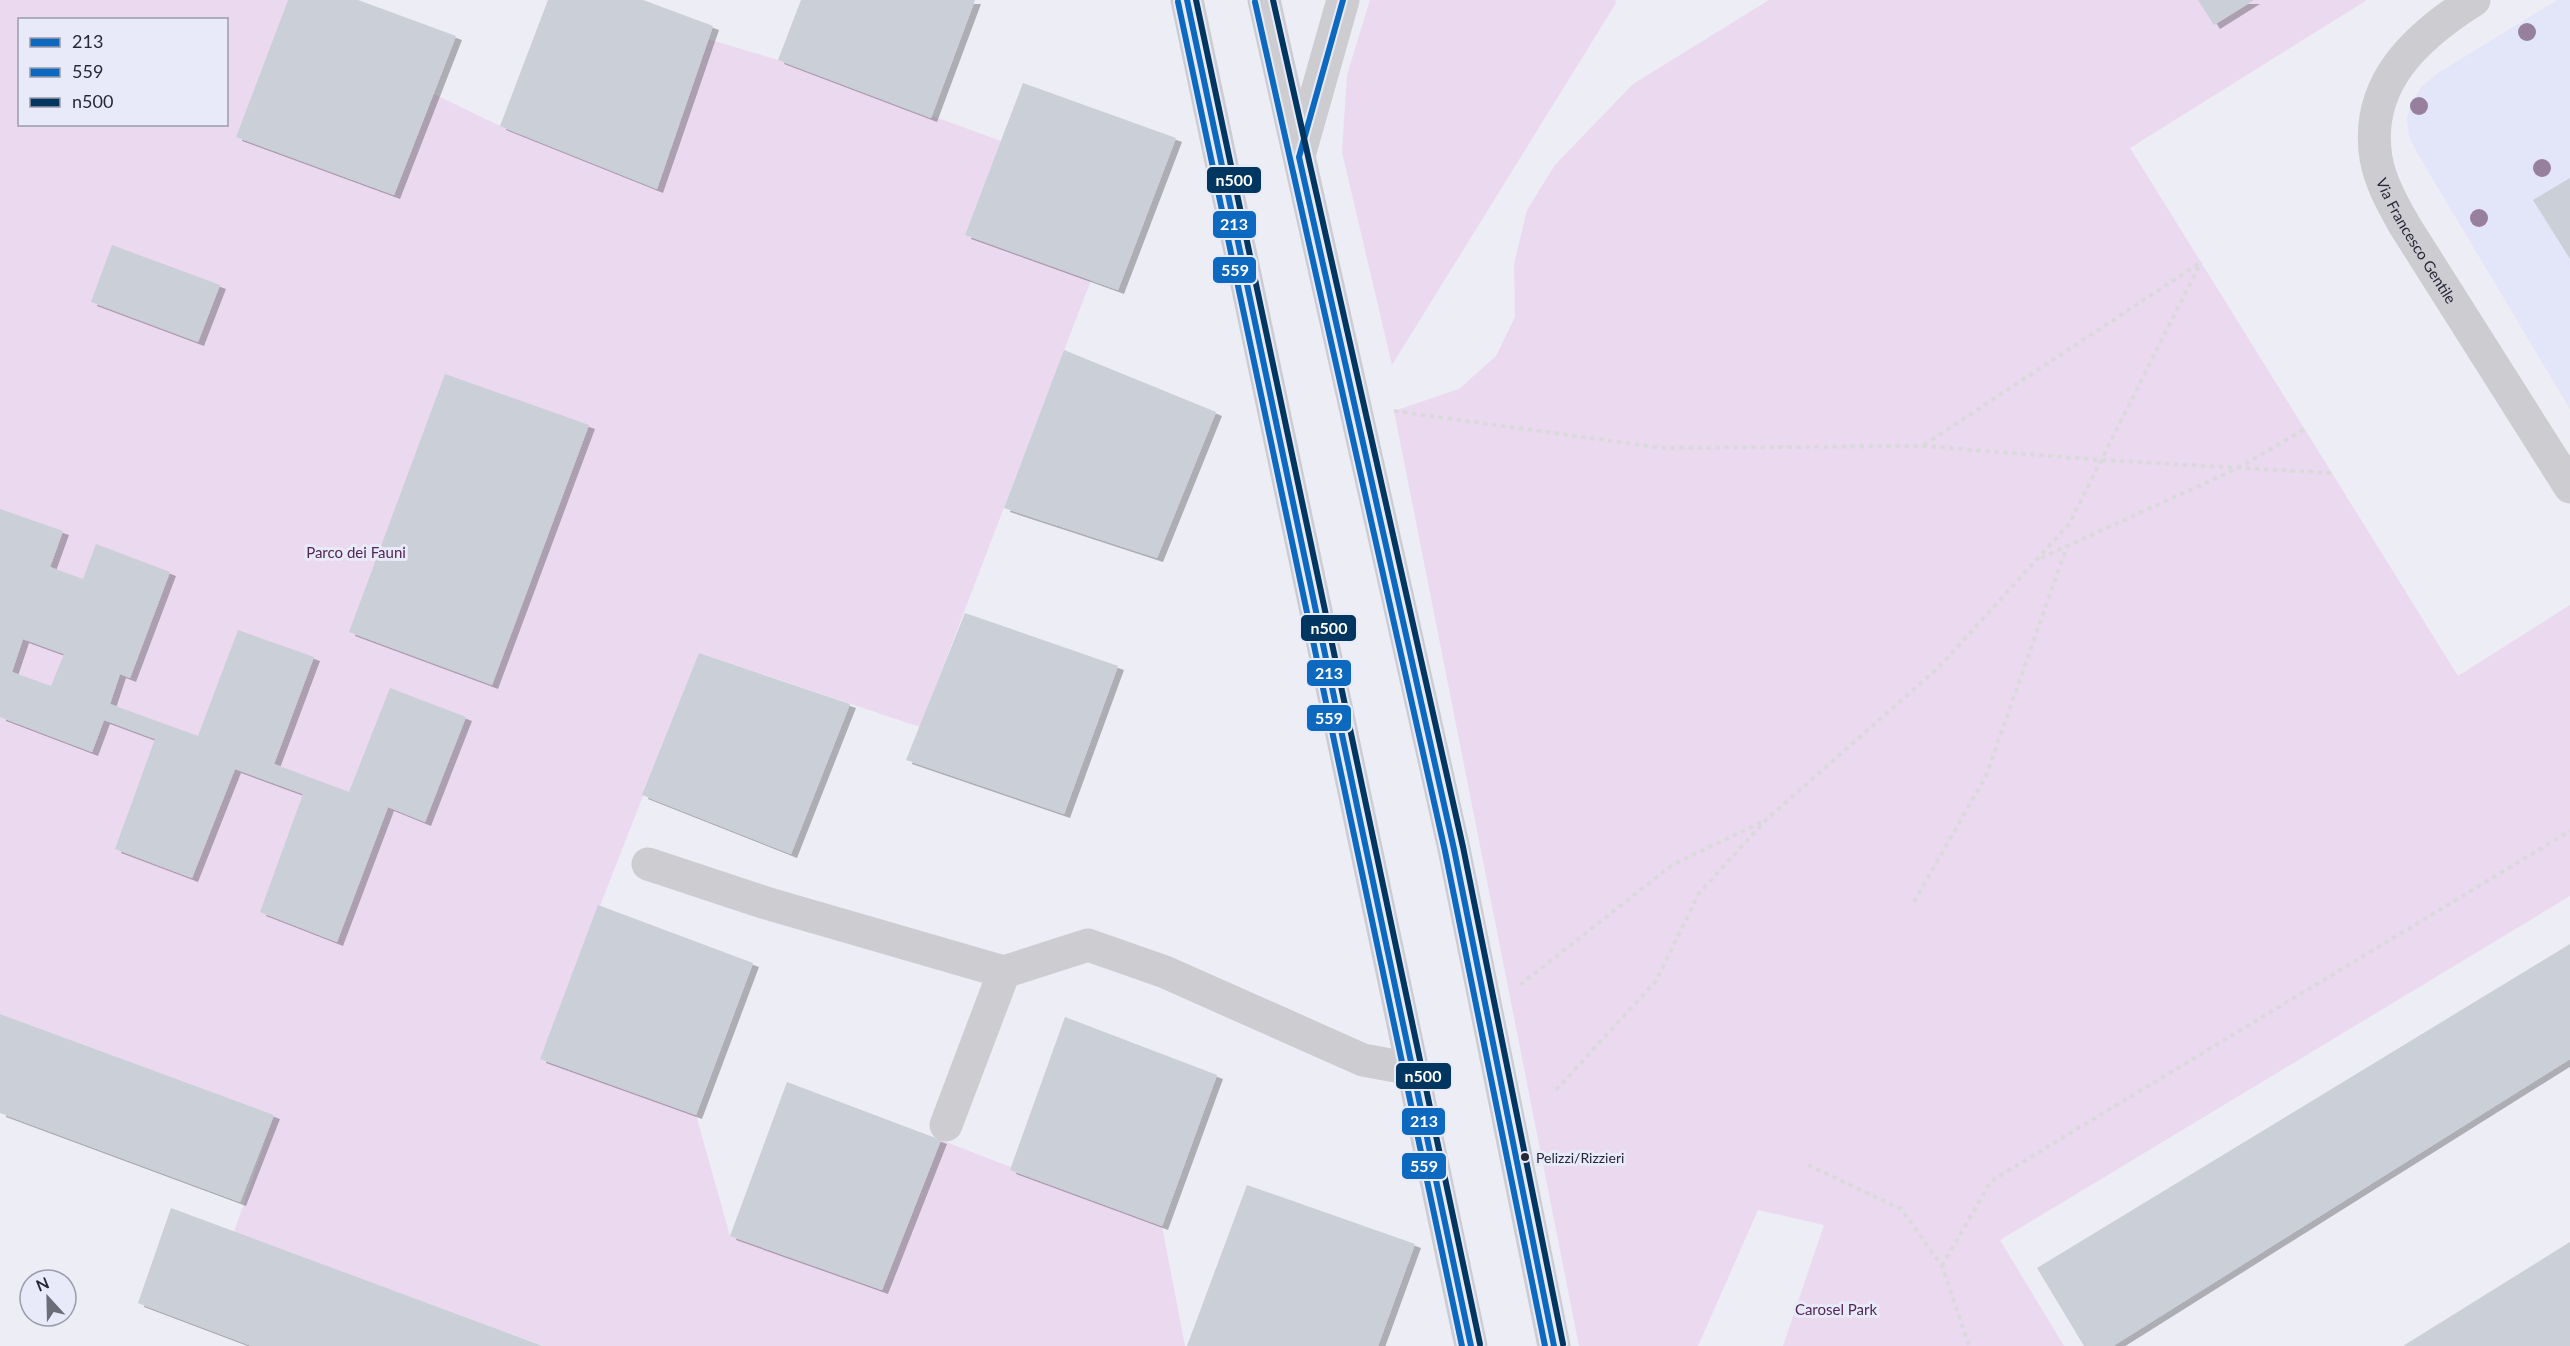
<svg xmlns="http://www.w3.org/2000/svg" width="2570" height="1346" font-family="Lato,sans-serif">
  <style>
    .built { fill: #e3e5f8 }
    .park { fill: #ebd9f0; fill-rule: evenodd }
    .building { fill: #cacfd8; fill-rule: evenodd; filter: url(#shadow) }
    .lines { fill: none; stroke-linecap: round; stroke-linejoin: round }
    .path { stroke: #dadadd; stroke-width: 4; stroke-dasharray: 4.5 4.5; stroke-linecap: butt }
    .minor { stroke: #ccccd1; stroke-width: 33 }
    .bus-1-casing { stroke: #e8eaf9; stroke-width: 10 }
    .bus-2-casing { stroke: #e8eaf9; stroke-width: 10 }
    .bus-3-casing { stroke: #e8eaf9; stroke-width: 10 }
    .bus-1 { stroke: #0c69bf; stroke-width: 6 }
    .bus-2 { stroke: #0c69bf; stroke-width: 6 }
    .bus-3 { stroke: #00365f; stroke-width: 6 }
    .tree { fill: #97809d }
    .bus-dot { fill: #272836; stroke: #e8eaf9; stroke-width: 2 }
    .labels { text-anchor: middle; dominant-baseline: central; stroke-width: 6; stroke-linejoin: round; paint-order: stroke }
    .bus-label { font-size: 14px; fill: #272836; stroke: #e8eaf9; text-anchor: start }
    .street-label { font-size: 15px; fill: #272836; stroke: #e8eaf9 }
    .park-label { font-size: 15px; fill: #522655; stroke: #e8eaf9 }
    .line-badge { stroke: #e8eaf9; stroke-width: 2 }
    .badge-label { font-size: 16px; text-anchor: middle; font-weight: bold; fill: #fff }
  </style>
  <defs>
    <filter id="shadow"><feDropShadow dx="6" dy="4" stdDeviation="0" flood-color="#0004"/></filter>
  </defs>
  <rect width="100%" height="100%" fill="#ecedf5"/>
  <!-- built -->
  <path class="built" d="M2557,0H2570V409L2416,151L2409,136L2407,119L2411,105L2421,87L2438,73Z"/>
  <!-- park -->
  <path class="park" d="M0,0H288L236,137L394,195L434,94L500,126L657,189L708,39L778,60L1001,141L965,235L1091,280L920,727L699,653L540,1059L696,1115L730,1236L882,1290L941,1140L1162,1226L1185,1346H544L234,1232L274,1115L0,1014ZM20,20H226V124H20Z
    M1370,0H1615L1616,3L1392,365L1342,152L1347,75Z
    M1769,0H2367L2130,148L2458,676L2570,605V896L2000,1240L2064,1346H1783L1824,1225L1758,1210L1698,1346H1579L1394,411L1459,389L1496,356L1515,317L1514,264L1527,210L1555,165L1633,84Z"/>
  <!-- building -->
  <path class="building" d="M288,0H358L456,36L394,195L236,137Z
    M548,0H643L713,26L657,189L500,126Z
    M801,0H975L931,118L778,60Z
    M2198,0H2254L2214,25Z
    M1023,83L1176,138L1118,290L965,235Z
    M2570,178V259L2533,200Z
    M112,245L220,285L198,342L91,302Z
    M1064,350L1216,412L1157,558L1004,508Z
    M445,374L589,425L492,685L349,632Z
    M0,509L63,531L50,567L83,579L96,544L170,572L130,678L120,674L110,704L198,736L238,630L314,657L274,764L349,792L390,688L466,717L425,822L388,807L337,942L260,912L303,794L235,769L192,878L115,849L155,739L104,720L92,752L0,717ZM23,639L64,654L51,686L12,672Z
    M965,613L1118,666L1064,814L906,760Z
    M699,653L850,704L791,854L642,795Z
    M598,905L753,963L696,1115L540,1059Z
    M2570,944V1059L2113,1346H2084L2037,1268Z
    M0,1014L274,1115L240,1202L0,1113Z
    M1065,1017L1217,1075L1162,1226L1010,1170Z
    M787,1082L941,1140L882,1290L730,1236Z
    M1247,1185L1415,1244L1378,1346H1187Z
    M171,1208L543,1346H252L138,1303Z
    M2570,1242V1346H2403Z"/>
  <g class="lines">
    <!-- path -->
    <path class="path" d="M1394,411L1663,448L1924,446L2100,460L2332,473
      M1924,445L2201,262
      M2041,558L2238,468L2305,429
      M1914,902L1986,776L2067,546
      M1520,985L1672,865L1764,821
      M1556,1090L1656,981L1699,893L1767,819L1939,667L2069,524L2201,262
      M1808,1165L1901,1209L1942,1266L1969,1346
      M1942,1266L1991,1181L2570,831"/>
    <!-- minor -->
    <g class="minor">
      <path d="M1187,0L1471,1346"/>
      <path d="M1264,0L1454,849L1554,1346"/>
      <path id="s1" d="M2474,0C2417,36 2364,83 2376,158C2380,182 2393,205 2405,226L2570,487"/>
      <path d="M1300,152L1343,0"/>
      <path d="M648,864L766,903L1004,972L1088,945L1165,972L1363,1060L1412,1069"/>
      <path d="M946,1125L1004,972"/>
    </g>
    <!-- bus-1 casing -->
    <g class="bus-1-casing">
      <path id="bus-1" d="M1187,0L1471,1346
        M1343,0L1299,157L1454,849L1554,1346"/>
    </g>
    <!-- bus-2 casing -->
    <g class="bus-2-casing">
      <path id="bus-2" d="M1178,2L1462,1346
        M1255,2L1445,851L1545,1346"/>
    </g>
    <!-- bus-3 casing -->
    <g class="bus-3-casing">
      <path id="bus-3" d="M1196,0L1480,1344
        M1273,0L1463,847L1563,1344"/>
    </g>
    <!-- bus-1 -->
    <use href="#bus-1" class="bus-1"/>
    <!-- bus-2 -->
    <use href="#bus-2" class="bus-2"/>
    <!-- bus-3 -->
    <use href="#bus-3" class="bus-3"/>
  </g>
  <!-- trees -->
  <g class="tree">
    <circle cx="2527" cy="32" r="9"/>
    <circle cx="2419" cy="106" r="9"/>
    <circle cx="2542" cy="168" r="9"/>
    <circle cx="2479" cy="218" r="9"/>
  </g>
  <!-- markers -->
  <circle class="bus-dot" cx="1525" cy="1157" r="5"/>
  <g class="labels">
    <!-- bus labels -->
    <g class="bus-label">
      <text x="1536" y="1157">Pelizzi/Rizzieri</text>
    </g>
    <!-- street labels -->
    <g class="street-label">
      <text stroke="none"><textPath href="#s1" startOffset="291">Via Francesco Gentile</textPath></text>
    </g>
    <!-- park labels -->
    <g class="park-label">
      <text x="356" y="552">Parco dei Fauni</text>
      <text x="1836" y="1309">Carosel Park</text>
    </g>
  </g>
  <g class="line-badge">
    <rect x="1206" y="166" width="56" height="28" rx="6" fill="#00365f"/>
    <rect x="1212" y="210" width="45" height="29" rx="6" fill="#0c69bf"/>
    <rect x="1212" y="256" width="45" height="28" rx="6" fill="#0c69bf"/>
    <rect x="1300" y="614" width="57" height="28" rx="6" fill="#00365f"/>
    <rect x="1306" y="659" width="46" height="28" rx="6" fill="#0c69bf"/>
    <rect x="1306" y="704" width="46" height="28" rx="6" fill="#0c69bf"/>
    <rect x="1395" y="1062" width="57" height="28" rx="6" fill="#00365f"/>
    <rect x="1401" y="1107" width="45" height="29" rx="6" fill="#0c69bf"/>
    <rect x="1401" y="1152" width="46" height="28" rx="6" fill="#0c69bf"/>
  </g>
  <g class="badge-label">
    <text x="1234" y="186">n500</text>
    <text x="1234" y="230">213</text>
    <text x="1235" y="276">559</text>
    <text x="1329" y="634">n500</text>
    <text x="1329" y="679">213</text>
    <text x="1329" y="724">559</text>
    <text x="1423" y="1082">n500</text>
    <text x="1424" y="1127">213</text>
    <text x="1424" y="1172">559</text>
  </g>
  <!-- legend -->
  <rect x="18" y="18" width="210" height="108" fill="#e8eaf9" stroke="#9b9cab" stroke-width="1.5"/>
  <rect x="30" y="38" width="30" height="9" fill="#0c69bf" stroke="#9b9cab" stroke-width="1.5"/>
  <text x="72" y="48" font-size="18" fill="#272836">213</text>
  <rect x="30" y="68" width="30" height="9" fill="#0c69bf" stroke="#9b9cab" stroke-width="1.5"/>
  <text x="72" y="78" font-size="18" fill="#272836">559</text>
  <rect x="30" y="98" width="30" height="9" fill="#00365f" stroke="#9b9cab" stroke-width="1.5"/>
  <text x="72" y="108" font-size="18" fill="#272836">n500</text>
  <!-- north arrow -->
  <g transform="translate(48 1298) rotate(338)"><circle r="28" fill="#e8eaf9" stroke="#9b9cab" stroke-width="1.5"/>
  <path d="M0-4.5L10 22L0 15L-10 22Z" fill="#6c6d79"/>
  <text y="-9" font-size="16" font-weight="bold" text-anchor="middle" fill="#272836">N</text>
  </g>
</svg>
